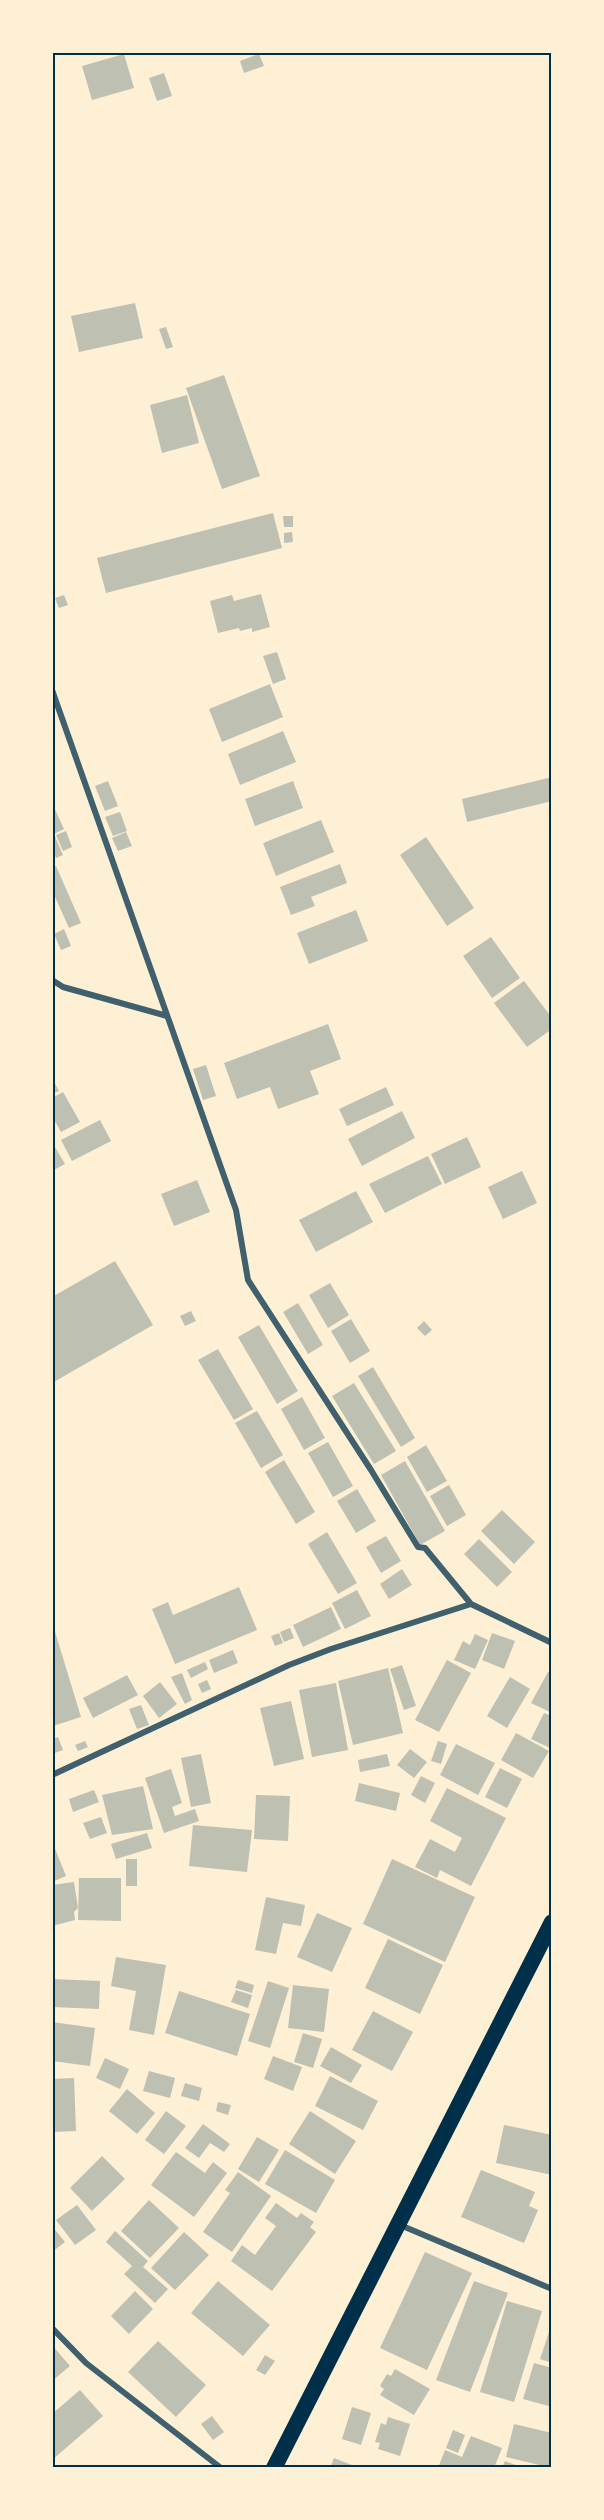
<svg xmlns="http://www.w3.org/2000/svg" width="604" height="2520" font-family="Karla,sans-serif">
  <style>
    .building { fill: #bec0b2 }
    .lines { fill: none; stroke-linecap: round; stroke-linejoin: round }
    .minor { stroke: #3f606c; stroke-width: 6 }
    .trunk { stroke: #003049; stroke-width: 16 }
    .neatline { fill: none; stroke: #003049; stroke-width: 2 }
  </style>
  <rect width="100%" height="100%" fill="#fdf0d5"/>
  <!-- building -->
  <path class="building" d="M124,54L134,88L92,100L82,66Z
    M259,54L264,66L244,73L240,61Z
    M164,73L172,96L157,101L149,78Z
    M135,303L143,338L79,352L71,316Z
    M166,327L173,347L166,349L159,329Z
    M224,375L260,476L222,489L186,388Z
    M187,395L199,443L162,453L150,405Z
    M273,513L282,548L106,593L97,558Z
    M283,516H293V527H284Z
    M292,532L293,542L284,543V533Z
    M261,594L270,627L252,632V628L240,631L239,628L218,633L210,601L232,595L234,601Z
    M64,595L68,605L59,608L55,598Z
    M277,652L286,679L273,684L263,656Z
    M270,684L283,717L222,742L209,709Z
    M283,731L296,762L240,785L228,754Z
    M552,777V801L467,822L462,799Z
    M108,781L118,806L105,811L95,786Z
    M293,781L303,808L255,826L245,799Z
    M52,803L64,829L54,834L63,855L56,858L52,849Z
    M120,812L127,831L113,836L105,817Z
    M321,820L334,852L276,876L263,843Z
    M66,831L72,847L63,851L56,835Z
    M126,832L132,846L118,851L112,838Z
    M426,837L474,908L447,926L400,855Z
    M340,864L347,883L311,897L315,906L291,915L280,887Z
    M56,866L81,923L69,928L52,890V867Z
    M356,910L368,941L309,964L297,933Z
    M64,929L71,946L61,950L54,934Z
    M491,937L520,978L492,998L463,956Z
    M524,981L552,1018V1029L527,1047L494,1003Z
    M328,1024L341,1059L310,1071L319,1094L278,1109L270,1087L237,1099L224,1063Z
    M206,1065L216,1096L203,1100L193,1069Z
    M52,1078L59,1091L52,1094Z
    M386,1087L394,1105L347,1126L339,1109Z
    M63,1092L80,1122L61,1132L52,1116V1098Z
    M402,1111L415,1138L362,1166L348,1139Z
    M100,1120L111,1141L72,1161L61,1140Z
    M467,1137L481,1167L445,1184L431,1154Z
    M55,1147L65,1164L52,1171V1149Z
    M428,1156L442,1184L385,1213L369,1184Z
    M522,1171L537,1203L503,1219L488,1187Z
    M197,1180L210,1212L174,1226L161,1194Z
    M356,1191L373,1222L316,1252L299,1220Z
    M115,1261L153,1325L52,1383V1297Z
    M330,1283L349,1315L328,1328L309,1295Z
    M298,1303L323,1345L308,1354L283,1312Z
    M191,1311L196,1321L185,1326L180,1316Z
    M351,1319L370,1351L350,1363L331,1331Z
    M424,1321L432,1330L425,1336L417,1328Z
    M259,1325L298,1391L277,1404L238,1337Z
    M218,1349L253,1409L234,1420L198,1360Z
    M373,1367L415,1438L401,1447L358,1376Z
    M354,1383L396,1451L374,1464L332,1396Z
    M302,1397L325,1438L304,1450L281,1409Z
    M257,1411L283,1455L261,1468L235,1423Z
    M328,1442L353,1486L333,1497L308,1453Z
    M426,1445L447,1481L427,1492L407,1457Z
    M284,1460L315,1512L296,1524L265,1472Z
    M405,1461L445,1531L420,1545L381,1475Z
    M449,1485L466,1515L447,1526L430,1496Z
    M357,1489L376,1521L356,1533L337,1501Z
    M502,1510L535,1542L514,1564L481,1531Z
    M327,1532L357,1583L338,1594L308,1544Z
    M386,1536L401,1561L381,1573L366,1547Z
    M479,1539L512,1572L497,1587L464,1554Z
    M402,1569L412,1585L389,1599L380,1584Z
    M239,1587L257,1630L175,1664L152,1609L168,1602L173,1615Z
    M357,1590L371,1616L345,1629L332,1603Z
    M331,1607L341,1629L303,1647L293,1625Z
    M53,1625L81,1717L53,1726L52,1724Z
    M290,1628L294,1638L284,1642L280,1632Z
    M279,1633L283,1643L275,1646L271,1636Z
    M492,1633L515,1641L504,1669L482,1660Z
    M475,1634L488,1640L475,1669L454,1660L463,1641L470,1645Z
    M233,1650L238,1663L214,1673L209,1660Z
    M447,1660L471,1673L439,1732L415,1720Z
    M205,1662L208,1669L191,1678L187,1670Z
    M402,1665L416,1706L404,1710L390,1669Z
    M388,1668L403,1733L353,1745L338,1681Z
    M548,1672L552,1673V1713L531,1703Z
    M182,1673L192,1700L185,1704L171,1677Z
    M127,1675L138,1695L93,1718L83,1698Z
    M510,1677L530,1689L507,1728L487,1716Z
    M207,1680L211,1689L202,1693L198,1684Z
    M160,1682L177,1704L159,1718L143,1696Z
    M336,1683L348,1750L312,1757L299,1690Z
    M291,1701L304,1759L274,1766L260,1708Z
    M141,1705L149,1725L137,1729L129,1709Z
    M544,1713L552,1716L550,1748L531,1739Z
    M516,1733L549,1751L533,1778L501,1760Z
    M58,1737L63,1750L52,1754V1739Z
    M85,1741L88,1747L78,1751L75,1745Z
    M438,1741L447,1744L441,1764L431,1761Z
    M456,1744L495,1763L478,1795L440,1775Z
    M410,1749L427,1762L414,1778L397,1765Z
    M201,1754L211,1803L191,1807L181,1758Z
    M387,1754L390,1766L360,1772L358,1760Z
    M500,1768L522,1779L507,1808L485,1797Z
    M171,1769L182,1803L172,1807L175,1816L195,1809L199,1821L164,1833L145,1778Z
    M421,1776L435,1783L425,1803L411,1795Z
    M359,1783L400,1793L396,1811L355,1801Z
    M143,1786L153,1829L112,1835L102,1795Z
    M447,1788L506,1818L471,1886L440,1870L437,1878L415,1867L430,1839L455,1852L462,1838L430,1821Z
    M94,1790L99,1802L73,1812L69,1799Z
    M256,1795L290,1796L288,1841L254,1839Z
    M101,1817L107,1833L90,1839L83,1823Z
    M193,1825L252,1830L247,1872L189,1866Z
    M147,1833L152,1848L116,1859L111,1844Z
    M52,1841L66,1876L52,1882Z
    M126,1859H137V1886H126Z
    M392,1859L475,1897L445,1962L363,1924Z
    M79,1878H121V1921L78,1920Z
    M74,1882L78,1908L74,1912L75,1920L52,1926V1885Z
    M266,1897L305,1905L301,1926L283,1923L276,1954L255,1950Z
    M317,1913L352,1928L332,1972L297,1957Z
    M388,1939L443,1965L420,2014L365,1988Z
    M116,1957L166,1965L154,2035L129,2030L136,1991L111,1986Z
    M52,1979L100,1981L99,2009L52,2007Z
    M238,1980L254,1985L252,1993L235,1988Z
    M268,1981L289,1988L270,2048L248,2041Z
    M293,1985L329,1989L324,2032L288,2028Z
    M236,1990L252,1995L248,2008L231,2002Z
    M179,1991L250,2014L237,2056L165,2033Z
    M373,2011L413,2032L392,2071L352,2050Z
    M52,2022L95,2028L90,2066L52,2061Z
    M303,2033L322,2039L313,2068L294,2062Z
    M331,2047L362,2065L351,2083L320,2066Z
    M273,2056L302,2067L293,2091L264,2079Z
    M105,2058L129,2069L120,2089L96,2078Z
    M149,2071L175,2078L170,2098L143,2091Z
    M330,2076L378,2101L363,2130L315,2106Z
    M74,2078L76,2131L52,2132V2079Z
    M185,2083L202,2088L199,2101L181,2096Z
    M127,2089L155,2113L137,2134L109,2111Z
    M218,2102L231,2105L228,2115L216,2111Z
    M166,2111L186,2126L164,2154L145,2140Z
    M310,2111L356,2141L335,2174L289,2144Z
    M203,2124L230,2144L224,2152L210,2143L199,2158L185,2148Z
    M504,2125L552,2135V2175L496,2163Z
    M257,2137L279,2150L259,2182L238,2169Z
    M285,2150L335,2180L316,2213L265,2184Z
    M176,2152L205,2173L213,2162L227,2173L194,2217L151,2185Z
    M102,2156L125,2179L92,2211L70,2188Z
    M481,2170L535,2192L529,2206L538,2210L524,2243L461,2217Z
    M238,2172L271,2196L232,2252L203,2232L230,2193L225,2190Z
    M149,2200L179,2228L150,2258L121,2231Z
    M276,2203L297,2218L301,2213L314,2222L310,2227L316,2232L272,2291L231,2261L242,2245L255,2255L276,2226L265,2218Z
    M77,2205L96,2230L75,2245L56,2220Z
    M52,2226L65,2242L52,2252Z
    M115,2231L148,2261L143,2267L168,2289L155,2303L124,2274L132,2266L106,2242Z
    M184,2232L209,2255L175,2290L151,2268Z
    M425,2252L472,2273L427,2370L380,2348Z
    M218,2281L270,2325L243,2356L191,2313Z
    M474,2281L508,2293L470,2392L436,2380Z
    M135,2291L153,2309L129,2334L111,2316Z
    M507,2301L542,2311L514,2402L480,2392Z
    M551,2326H552V2363L540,2359Z
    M158,2341L206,2385L176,2417L128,2372Z
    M52,2345L70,2366L52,2381Z
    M265,2355L275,2361L265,2375L256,2370Z
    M534,2363L552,2368V2407L523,2399Z
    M395,2369L430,2389L414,2415L380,2395L384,2389L380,2386L387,2374L391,2376Z
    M80,2390L103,2416L52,2460V2414Z
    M352,2407L371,2413L361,2445L342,2439Z
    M212,2416L224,2432L213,2440L201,2424Z
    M388,2417L410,2424L400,2456L378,2449L380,2443L375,2442L381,2423L386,2425Z
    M514,2424L552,2433V2468L506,2457Z
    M453,2430L465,2435L458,2453L446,2448Z
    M471,2436L502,2448L494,2468H438L445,2450L462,2457Z
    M334,2458L357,2467V2468H330Z
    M505,2461L521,2467L520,2468H502Z"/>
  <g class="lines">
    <!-- minor -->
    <path class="minor" d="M52,690L236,1210L248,1280L371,1470L418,1547L425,1548L471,1604L552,1643
      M52,980L63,987L167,1016
      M52,1775L289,1665L331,1649L471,1604
      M400,2225L552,2289
      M52,2328L86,2363L221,2468"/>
    <!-- trunk -->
    <path class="trunk" d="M274,2468L552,1922"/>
  </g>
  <!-- border -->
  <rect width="604" height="2520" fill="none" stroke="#fdf0d5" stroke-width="108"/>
  <rect x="54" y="54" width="496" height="2412" class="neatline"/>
</svg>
